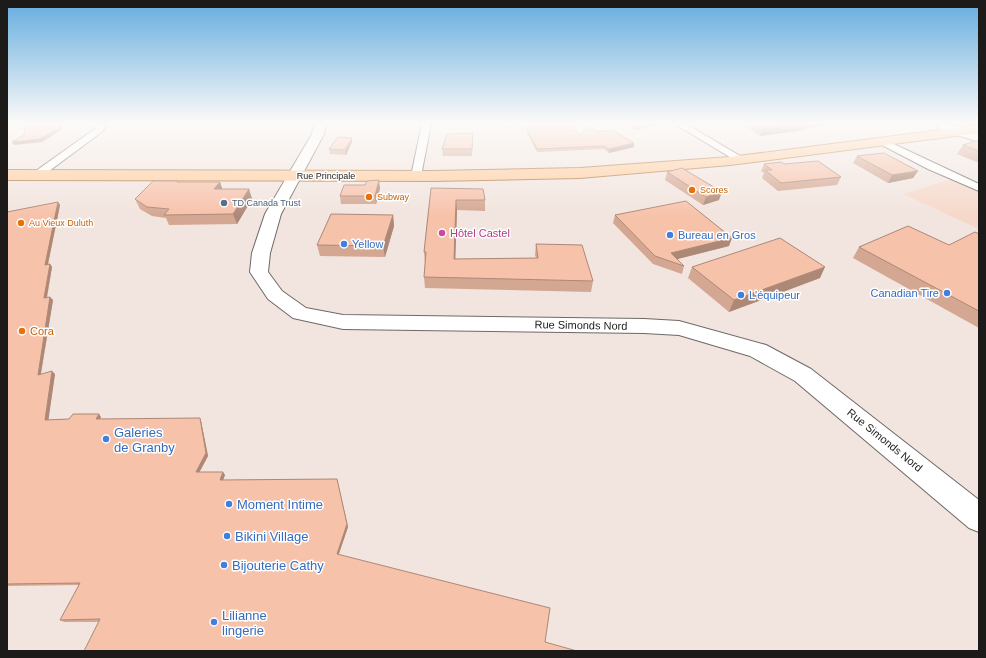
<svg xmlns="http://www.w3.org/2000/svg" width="986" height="658" font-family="Helvetica,sans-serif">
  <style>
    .built { fill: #f2e4de }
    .green { fill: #f6d8ca }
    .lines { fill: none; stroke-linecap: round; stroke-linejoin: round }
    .street-casing { stroke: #6e6967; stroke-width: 2 }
    .secondary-casing { stroke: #6e6967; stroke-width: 2 }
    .primary-casing { stroke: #af7845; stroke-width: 2 }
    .street { fill: #fff; fill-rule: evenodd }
    .secondary { fill: #fff; fill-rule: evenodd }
    .primary { fill: #fecc9d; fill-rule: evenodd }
    .wall { fill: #d4a792 }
    .shaded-wall { fill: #ad8877 }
    .building { fill: #f7c2aa; stroke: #ad8877 }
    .food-dot { fill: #e8710a; stroke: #fff; stroke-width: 1.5 }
    .service-dot { fill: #5c6f8a; stroke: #fff; stroke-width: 1.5 }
    .hotel-dot { fill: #d1479c; stroke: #fff; stroke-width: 1.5 }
    .shop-dot { fill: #3f7fe0; stroke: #fff; stroke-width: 1.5 }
    .labels { text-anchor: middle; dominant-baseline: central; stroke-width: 3; stroke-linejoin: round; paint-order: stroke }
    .far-street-label { font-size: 9px; fill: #1d1b1a; stroke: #fff }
    .far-food-label { font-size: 9px; fill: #c56008; stroke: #fff; text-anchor: start }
    .far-service-label { font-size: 9px; fill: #4e5e75; stroke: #fff; text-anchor: start }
    .hotel-label { font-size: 11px; fill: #b23c85; stroke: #fff; text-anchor: start }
    .shop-label { font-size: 11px; fill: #366cbe; stroke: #fff; text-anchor: start }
    .street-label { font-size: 11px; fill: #1d1b1a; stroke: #fff }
    .food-label { font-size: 11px; fill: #c56008; stroke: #fff; text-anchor: start }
    .near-shop-label { font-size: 13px; fill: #366cbe; stroke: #fff; text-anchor: start }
  </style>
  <rect width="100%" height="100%" fill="#f8f3f0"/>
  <!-- built -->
  <path class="built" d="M7,124H979V651H7Z"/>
  <!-- green -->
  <path class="green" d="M962,176L979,184V229L903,194Z"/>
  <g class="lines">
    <!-- street casing -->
    <g class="street-casing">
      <path id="street" d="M97,124H106L103,131L41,177H33L32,175L33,173L96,128Z
        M422,124H431L421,176L416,179L411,176Z
        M675,124H686L747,160L742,163L738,162Z
        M883,139L979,184V191L928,169L880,144L878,142L880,140Z"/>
    </g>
    <!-- secondary casing -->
    <g class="secondary-casing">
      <path id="secondary" d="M314,124H326L324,134L281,214L270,253L268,272L282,291L306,308L343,315L644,319L679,321L766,345L811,369L979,500V532L969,528L795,381L750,356L679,335L644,333L343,329L293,318L268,299L250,272L252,253L265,214L312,134Z
        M938,124H950L979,134V142L939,129L937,126Z"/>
    </g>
    <!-- primary casing -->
    <g class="primary-casing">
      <path id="primary" d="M979,125V133L730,165L580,178L433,181L7,180V170L433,171L580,168L730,157Z"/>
    </g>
    <!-- street -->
    <use href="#street" class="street"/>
    <!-- secondary -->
    <use href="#secondary" class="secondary"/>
    <!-- primary -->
    <use href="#primary" class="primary"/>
  </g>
  <!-- wall -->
  <path class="wall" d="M168,124H248L247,126Z
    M527,124L580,136L597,132L634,147L609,153L604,149L537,152L527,133Z
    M626,124H658L636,130Z
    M742,124H835L806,128L805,130L760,136Z
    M473,140L472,156H443L442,149Z
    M979,140V163L957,154L963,145Z
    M352,142L346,155L330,154L329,149Z
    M857,156L918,171L913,178L888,183L853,163Z
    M764,164H784L841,177L837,185L778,191L762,178L764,173L761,171Z
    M667,172L719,200L703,205L665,180Z
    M179,182H220L222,189H249L252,199L237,224L169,225L166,218L152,216L140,209L135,199Z
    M365,185L380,188L376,204H341L340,196Z
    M431,188L485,200V211L457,210L455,259L536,258L535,255L536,244L593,281L591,292L425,288L424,277L425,263L424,252Z
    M58,202L60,205L48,265L50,264L52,267L47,298L50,297L53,300L41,374H55L48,420L69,419L101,417L100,419L201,421L208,456L199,472L225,475L223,480L337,479L348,527L339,554L99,622H64L60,620L79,585L7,586V212Z
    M393,215L394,226L385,257L320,256L317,245Z
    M615,215L729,246L677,259L684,266L682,274L653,264L613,223Z
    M979,234V328L853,258L859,247L949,245Z
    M692,267L820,278L729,312L688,278Z"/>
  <!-- shaded-wall -->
  <path class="shaded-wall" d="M60,124H61V130L42,142L14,145L12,142Z
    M637,124H658L636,130Z
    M786,124H835L806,128L805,130L760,136L763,127Z
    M352,138V142L346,155L345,150Z
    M634,143V147L609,153V149Z
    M918,171L913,178L888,183L892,175Z
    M379,180L380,188L376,204L375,196Z
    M220,182L223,191L214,189Z
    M249,189L252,199L237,224L233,214Z
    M722,192L719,200L703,205L706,197Z
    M456,200L457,210L455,269L454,259Z
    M58,202L60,205L47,268L45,265Z
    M393,215L394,226L385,257L383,246Z
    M732,238L729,246L670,261L671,253Z
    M50,264L52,267L46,301L44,298Z
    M825,267L820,278L729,312L734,300Z
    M50,297L53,300L40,378L38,375Z
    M52,371L55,374L48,423L45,420Z
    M99,414L101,417L98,422L96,419Z
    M200,418L201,421L208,456L198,475L196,472Z
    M223,472L225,475L222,483L220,480Z
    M337,479L348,527L338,556L337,554Z"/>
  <!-- building -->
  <path class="building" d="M25,124H60L59,128L40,139L12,142L24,135Z
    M528,124H571L580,136L589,126L597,132L612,130L634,143L609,149L604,146L537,149L527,130Z
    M758,124H786L763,127Z
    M473,133L472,149H442L447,134Z
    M338,137L352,138L345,150L329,149Z
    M979,140V151L963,145Z
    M884,153L918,171L892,175L857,156Z
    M818,161L841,177L781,183L765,170H772L764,164L781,162L784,164Z
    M682,168L722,192L706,197L667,172Z
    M379,180L375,196H340L344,185H365L367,181Z
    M153,181H178L177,182H220L214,189H249L233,214L164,215L169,209L147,207L135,199Z
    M431,188L483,189L485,200H456L454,259L538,258L536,244L582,245L593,281L424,277L426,252H424Z
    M686,201L732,238L671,253L684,266L655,256L615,215Z
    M58,202L45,265L50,264L44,298L50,297L38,375L52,371L45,420L69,419L73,414H99L96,419L200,418L206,453L196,472H223L220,480L337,479L347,524L337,554L550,608L545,642L577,651H84L100,619L60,620L80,583L7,584V212Z
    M331,214L393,215L383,246L317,245Z
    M908,226L949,245L975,232L979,234V311L859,247Z
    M780,238L825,267L734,300L692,267Z"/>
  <!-- sky -->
  <linearGradient id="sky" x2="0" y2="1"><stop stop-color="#64acde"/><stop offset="0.57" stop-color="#fcfaf8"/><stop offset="1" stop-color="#fcfaf8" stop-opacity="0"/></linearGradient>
  <rect width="986" height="216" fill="url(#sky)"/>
  <!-- markers -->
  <g class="food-dot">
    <circle cx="692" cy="190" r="4"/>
    <circle cx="369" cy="197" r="4"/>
    <circle cx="21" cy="223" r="4"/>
    <circle cx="22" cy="331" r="4"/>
  </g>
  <circle class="service-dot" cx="224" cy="203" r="4"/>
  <circle class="hotel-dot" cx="442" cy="233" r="4"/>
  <g class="shop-dot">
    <circle cx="670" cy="235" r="4"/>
    <circle cx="344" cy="244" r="4"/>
    <circle cx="947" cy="293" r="4"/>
    <circle cx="741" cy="295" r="4"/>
    <circle cx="106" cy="439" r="4"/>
    <circle cx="229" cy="504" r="4"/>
    <circle cx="227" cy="536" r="4"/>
    <circle cx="224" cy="565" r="4"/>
    <circle cx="214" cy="622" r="4"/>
  </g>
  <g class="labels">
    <!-- far-street labels -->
    <g class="far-street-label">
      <text x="326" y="176">Rue Principale</text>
    </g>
    <!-- far-food labels -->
    <g class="far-food-label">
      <text x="700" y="190">Scores</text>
      <text x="377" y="197">Subway</text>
      <text x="29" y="223">Au Vieux Duluth</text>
    </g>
    <!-- far-service labels -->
    <g class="far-service-label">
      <text x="232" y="203">TD Canada Trust</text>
    </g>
    <!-- hotel labels -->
    <g class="hotel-label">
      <text x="450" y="233">Hôtel Castel</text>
    </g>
    <!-- shop labels -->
    <g class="shop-label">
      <text x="678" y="235">Bureau en Gros</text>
      <text x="352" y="244">Yellow</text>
      <text x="939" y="293" text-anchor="end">Canadian Tire</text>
      <text x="749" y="295">L'équipeur</text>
    </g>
    <!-- street labels -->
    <g class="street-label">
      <text transform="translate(581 325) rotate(1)">Rue Simonds Nord</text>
      <text transform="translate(885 440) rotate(39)">Rue Simonds Nord</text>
    </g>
    <!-- food labels -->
    <g class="food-label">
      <text x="30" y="331">Cora</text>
    </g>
    <!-- near-shop labels -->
    <g class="near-shop-label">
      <text x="114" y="432">Galeries<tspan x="114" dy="15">de Granby</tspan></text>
      <text x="237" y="504">Moment Intime</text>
      <text x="235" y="536">Bikini Village</text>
      <text x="232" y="565">Bijouterie Cathy</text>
      <text x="222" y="615">Lilianne<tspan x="222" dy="15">lingerie</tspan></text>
    </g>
  </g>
  <!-- border -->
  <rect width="986" height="658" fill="none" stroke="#1d1b1a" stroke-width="16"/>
</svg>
